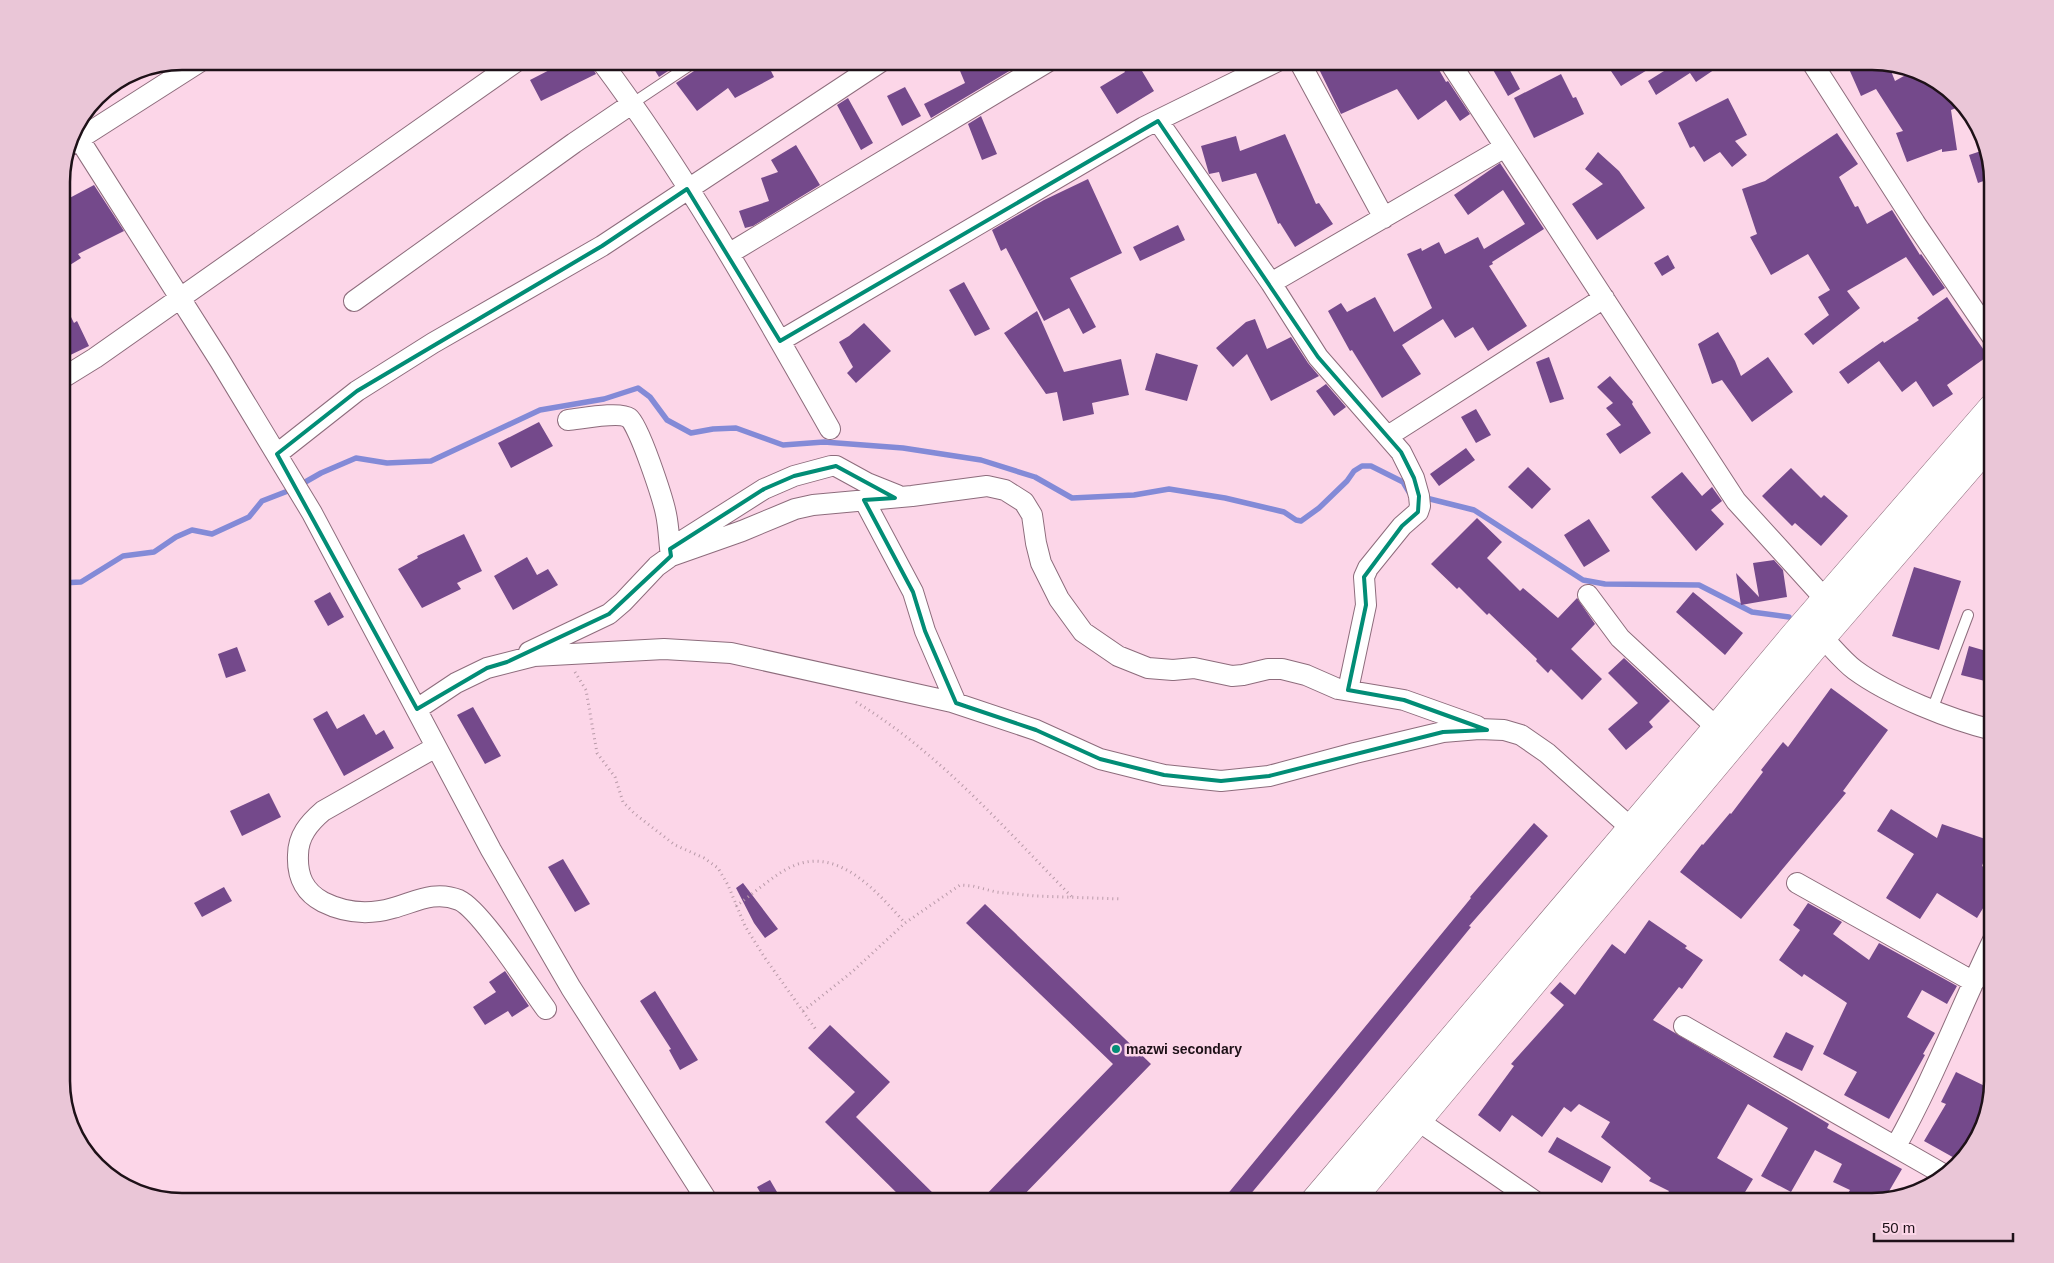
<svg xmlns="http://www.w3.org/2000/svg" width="2054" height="1263" font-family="Arial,sans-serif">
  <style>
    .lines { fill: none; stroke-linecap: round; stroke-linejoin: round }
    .stream { stroke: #838ad7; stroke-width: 5.5 }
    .building { fill: #74498b }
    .lane-casing { stroke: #8d6c7c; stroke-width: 12 }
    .street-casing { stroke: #8d6c7c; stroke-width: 22 }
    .secondary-casing { stroke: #8d6c7c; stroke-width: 29 }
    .path { stroke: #b89aa8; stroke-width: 3; stroke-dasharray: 1 4; stroke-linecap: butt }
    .lane { stroke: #fff; stroke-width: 10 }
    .street { stroke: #fff; stroke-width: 20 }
    .secondary { stroke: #fff; stroke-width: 28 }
    .marked { fill: none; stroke: #028d76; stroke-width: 4; stroke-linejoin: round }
    .poi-dot { fill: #028d76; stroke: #fcd6e8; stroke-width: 2 }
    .labels { text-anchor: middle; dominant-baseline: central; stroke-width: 5; stroke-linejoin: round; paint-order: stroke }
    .poi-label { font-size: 14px; font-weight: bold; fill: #1e1118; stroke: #fcd6e8; text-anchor: start }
    .rim { fill: none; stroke: #1e1118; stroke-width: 2.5 }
  </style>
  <rect width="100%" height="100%" fill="#fcd6e8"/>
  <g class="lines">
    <!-- stream -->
    <path class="stream" d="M1422,497L1474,510L1583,580L1605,584L1699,585L1752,612L1789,617
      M61,583L81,582L123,556L154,552L176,537L192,530L212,534L249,517L262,501L293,489L321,473L356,458L387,463L431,461L540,410L604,399L638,388L650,397L667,420L691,433L713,429L736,428L783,445L824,442L903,448L981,460L1035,477L1072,498L1134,495L1169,489L1225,498L1284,512L1296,520L1301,521L1319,508L1347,481L1354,471L1362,466H1371L1403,482L1409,492"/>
  </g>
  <!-- building -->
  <path class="building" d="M567,61H589L596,74L541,101L530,80Z
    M649,61H683L659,77Z
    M703,61H766L774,77L735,98L728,88L697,111L676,83L700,67Z
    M970,61H1026L931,118L924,104L965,83L958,66Z
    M1119,61H1136L1154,91L1117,114L1100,87L1125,72Z
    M1315,61H1434L1446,82L1448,81L1470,114L1460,121L1446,100L1418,120L1397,89L1341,114Z
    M1488,61H1505L1520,89L1508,96Z
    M1627,61H1662L1621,86L1611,71Z
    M1680,61H1727L1696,82L1690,73L1656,95L1648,81Z
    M1848,61H1872L1889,66L1895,81L1911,72L1932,78L1961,106L1951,110L1957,150L1942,152V149L1907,162L1896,133L1903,131L1876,89L1861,96L1849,69L1852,67Z
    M1561,74L1573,98L1576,97L1584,114L1534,138L1514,98Z
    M905,87L921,116L902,126L887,96Z
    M848,98L873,143L861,150L837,105Z
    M1728,98L1747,135L1735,141L1747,155L1732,167L1720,152L1704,162L1694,146L1690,148L1678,123Z
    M981,116L997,154L982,160L968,124Z
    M1837,133L1858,164L1839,177L1855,207L1858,206L1867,224L1892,210L1920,255L1921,254L1945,288L1933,296L1906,257L1847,291L1860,308L1813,345L1804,334L1829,315L1818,297L1830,290L1808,254L1771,275L1750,237L1757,234L1742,189L1765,181Z
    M1285,134L1316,204L1319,203L1333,224L1295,247L1280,223L1278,224L1256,173L1222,182L1219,172L1209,174L1201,146L1236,136L1240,151Z
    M796,145L820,185L753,226L745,228L739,211L769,201L761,178L778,172L771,160Z
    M1984,150L1992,178L1978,183L1969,155Z
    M1598,152L1619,171L1645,208L1597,240L1572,204L1603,184L1585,169Z
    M1500,163L1544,229L1492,262L1493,264L1489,266L1527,326L1488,351L1473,327L1455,338L1443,319L1402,345L1421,374L1382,398L1352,350L1350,351L1328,311L1341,303L1347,312L1375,297L1394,332L1432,308L1407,254L1421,248L1422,251L1439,242L1445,254L1478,237L1484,249L1525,224L1503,190L1468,215L1454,195Z
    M1088,179L1122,253L1070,278L1096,327L1083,334L1069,308L1044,321L1006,248L1001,251L992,230L1044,200Z
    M94,185L124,231L78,254L81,258L62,270V202Z
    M1178,225L1185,240L1140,261L1133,247Z
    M1668,255L1675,268L1662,276L1654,263Z
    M964,282L990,329L975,336L949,290Z
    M1947,297L1988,356L1947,385L1953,394L1933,407L1916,381L1902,392L1879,361L1848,384L1839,372L1883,341L1884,343L1919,320L1917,318Z
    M62,299L74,323L77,321L89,346L62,359Z
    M1037,311L1064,372L1121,359L1129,395L1092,403L1094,414L1063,421L1057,392L1046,394L1004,333Z
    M1255,319L1267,349L1291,337L1308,363L1319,376L1271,401L1247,354L1233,367L1216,348L1246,322Z
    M864,323L891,351L856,383L847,373L853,367L839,342L849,336Z
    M1718,332L1735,361L1741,376L1768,357L1793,392L1752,422L1722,380L1712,384L1698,344Z
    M1156,353L1198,365L1187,401L1145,390Z
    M1549,357L1564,399L1550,403L1536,362Z
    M1610,376L1633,402L1632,404L1651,433L1620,454L1606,434L1621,425L1606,408L1613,403L1597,387Z
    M1326,384L1346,407L1334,416L1316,391Z
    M1476,409L1491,435L1476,443L1461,417Z
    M539,422L553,446L511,468L498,443Z
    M1466,448L1475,460L1439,486L1430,474Z
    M1528,467L1551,489L1532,509L1508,487Z
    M1791,468L1821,498L1824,495L1848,516L1821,546L1795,523L1792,526L1762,496Z
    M1682,472L1702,496L1712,487L1722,501L1711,510L1724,524L1696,551L1651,497Z
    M1477,518L1502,542L1487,558L1520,591L1523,588L1558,618L1577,598L1595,624L1571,649L1602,679L1582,700L1551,669L1548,673L1536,661L1537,659L1489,613L1487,615L1459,587L1457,589L1431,564Z
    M1589,519L1610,551L1584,567L1564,535Z
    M464,534L482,571L457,583L461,589L422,608L398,569L418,558L417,556Z
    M527,557L537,575L548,569L558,585L513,610L494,576Z
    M1774,560L1783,570L1787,597L1741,605L1736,573L1759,597L1753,563Z
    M1914,567L1961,581L1939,650L1892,636Z
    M330,592L344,617L328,626L314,601Z
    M1693,592L1743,633L1725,655L1676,612Z
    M1969,646L1993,653V683L1961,675Z
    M237,647L246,671L226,678L218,654Z
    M1624,658L1670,701L1649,722L1653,727L1626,750L1608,729L1638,703L1608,673Z
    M1831,688L1888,730L1843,791L1846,793L1741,919L1680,872L1702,844L1703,845L1730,813L1731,814L1763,772L1761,770L1783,742L1788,747Z
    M473,707L501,756L485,764L457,715Z
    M327,711L337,729L364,714L376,735L384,730L394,748L344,776L313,719Z
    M269,793L281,817L242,836L230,811Z
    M1891,809L1937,838L1942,824L1991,841L1982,866L1993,873V892L1977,918L1937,893L1920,919L1886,898L1914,854L1877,831Z
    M1534,823L1548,836L1469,926L1471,927L1336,1092L1244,1202H1221L1471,898L1470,897Z
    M563,859L590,904L575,912L548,867Z
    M743,883L778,929L765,938L754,923L736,888Z
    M224,887L232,901L202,917L194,903Z
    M1808,903L1842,922L1833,934L1869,960L1879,943L1957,986L1947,1004L1922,990L1907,1017L1935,1033L1923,1054L1925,1055L1889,1119L1844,1095L1857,1072L1823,1054L1847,1003L1804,974L1802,977L1779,960L1800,930L1793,925Z
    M985,904L1151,1064L1017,1202H979L1113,1064L966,923Z
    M1649,920L1687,946L1685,948L1703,960L1682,989L1679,987L1653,1020L1829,1124L1827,1128L1902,1169L1885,1198L1872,1202H1843L1850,1190L1833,1182L1842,1164L1815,1150L1791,1192L1761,1176L1788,1128L1748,1104L1717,1158L1753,1179L1739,1202H1662L1669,1191L1649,1181L1651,1178L1601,1137L1610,1122L1579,1104L1571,1112L1564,1107L1542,1137L1512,1115L1500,1132L1478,1115L1514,1066L1511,1064L1564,1005L1550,993L1560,982L1575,995L1612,944L1625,954Z
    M505,971L529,1006L512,1017L508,1011L485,1025L473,1007L496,992L489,982Z
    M655,991L698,1060L680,1070L669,1050L671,1049L640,1001Z
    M830,1025L890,1082L856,1117L942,1202H906L825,1122L855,1092L808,1048Z
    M1786,1032L1814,1046L1802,1071L1773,1057Z
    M1956,1072L1991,1089L1976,1141L1958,1160L1924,1141L1946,1104L1941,1102Z
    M1557,1137L1611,1167L1602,1183L1548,1152Z
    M770,1180L777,1192L764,1199L757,1187Z"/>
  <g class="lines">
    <!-- lane casing -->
    <g class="lane-casing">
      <path id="lane" d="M633,103L696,61
        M1932,710L1968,615"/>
    </g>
    <!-- street casing -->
    <g class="street-casing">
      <path id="street" d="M601,61C688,177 759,304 830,429
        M1299,61L1384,218
        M1449,61L1736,501L1826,600
        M1811,61L1915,223L1993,338
        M1158,121L1271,283L1318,357L1401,452L1414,478L1419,496L1420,506L1418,512L1402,526L1368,568L1364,577L1366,605L1348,690
        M74,131L220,361L312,513L491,850L571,988L708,1202
        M68,146L201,61
        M730,253L1049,61
        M1271,283L1505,147
        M354,301L574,143L633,103
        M780,341L1144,127L1278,61
        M61,379L95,358L517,61
        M568,420C580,419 619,411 629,418C639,425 663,499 666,514C669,528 669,543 671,556
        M1388,436L1604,298
        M277,454L357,391L433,343L602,246L882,61
        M864,500L913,592L925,631L956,703
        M671,548L764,489L794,476L831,466H836L867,483L897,495
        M1588,595L1620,638L1717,728
        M1822,637C1832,647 1843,661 1855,670C1889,695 1951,720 1993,730
        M529,652L609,614L623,602L657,566L671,556L742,531L795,509L813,505L912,496L987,486L1005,490L1024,502L1032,515L1036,543L1041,563L1059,599L1083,632L1118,656L1148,668L1173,670L1194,668L1232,676L1243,675L1268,669H1282L1306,675L1338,689L1404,700L1477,726
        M417,709L456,683L487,668L534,656L664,649L731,653L952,702L1036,730L1100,759L1164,775L1221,781L1269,776L1355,753L1443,732L1479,729L1504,730L1521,735L1547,753L1631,828
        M436,747L323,811C309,823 298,836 298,855C297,876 304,892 323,902C345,913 369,915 393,908C415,902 435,890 459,900C481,910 529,986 546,1009
        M1797,883L1974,982
        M1684,1026L1943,1174
        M1417,1120L1536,1202
        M1896,1146C1933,1080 1960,1009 1993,940"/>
    </g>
    <!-- secondary casing -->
    <g class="secondary-casing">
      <path id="secondary" d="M1314,1202L1717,728L1794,636L1993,407
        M1349,1202L1822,637L1993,439"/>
    </g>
    <!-- path -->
    <path class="path" d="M575,672L586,690L597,753L615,777L623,802L635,814L675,845L704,858L718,868L728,885L745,926L765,958L817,1031
      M856,702C940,753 1005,829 1073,898
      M736,906C753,894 776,873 793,866C839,846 878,893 905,923
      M803,1011L852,972L905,923L960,885L973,886L996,892L1035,896L1122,899"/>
    <!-- lane -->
    <use href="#lane" class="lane"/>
    <!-- street -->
    <use href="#street" class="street"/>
    <!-- secondary -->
    <use href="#secondary" class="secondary"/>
  </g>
  <!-- marked area -->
  <path class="marked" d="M1158,121L1318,357L1401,452L1414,478L1419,496L1418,512L1402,526L1364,577L1366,605L1348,690L1404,700L1487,730L1443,732L1269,776L1221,781L1164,775L1100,759L1036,730L956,703L925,631L913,592L864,500L895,498L836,466L794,476L764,489L670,549L671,556L609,614L507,662L487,668L417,709L277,454L357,391L602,246L687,189L780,341Z"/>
  <!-- markers -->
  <circle class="poi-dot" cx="1116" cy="1049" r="5"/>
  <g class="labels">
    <!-- poi labels -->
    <g class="poi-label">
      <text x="1126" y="1049">mazwi secondary</text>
    </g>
  </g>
  <!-- crop -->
  <path d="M0 0H2054V1263H0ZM182 70H1872A112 112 0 0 1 1984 182V1081A112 112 0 0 1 1872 1193H182A112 112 0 0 1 70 1081V182A112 112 0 0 1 182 70Z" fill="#eac6d7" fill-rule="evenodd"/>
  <path class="rim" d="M182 70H1872A112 112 0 0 1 1984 182V1081A112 112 0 0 1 1872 1193H182A112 112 0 0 1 70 1081V182A112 112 0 0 1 182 70Z"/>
  <!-- scale -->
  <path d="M1874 1233v8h139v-8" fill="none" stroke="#1e1118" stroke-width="2.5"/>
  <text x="1882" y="1233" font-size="15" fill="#1e1118" stroke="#fcd6e8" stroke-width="4" paint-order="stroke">50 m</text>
</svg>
